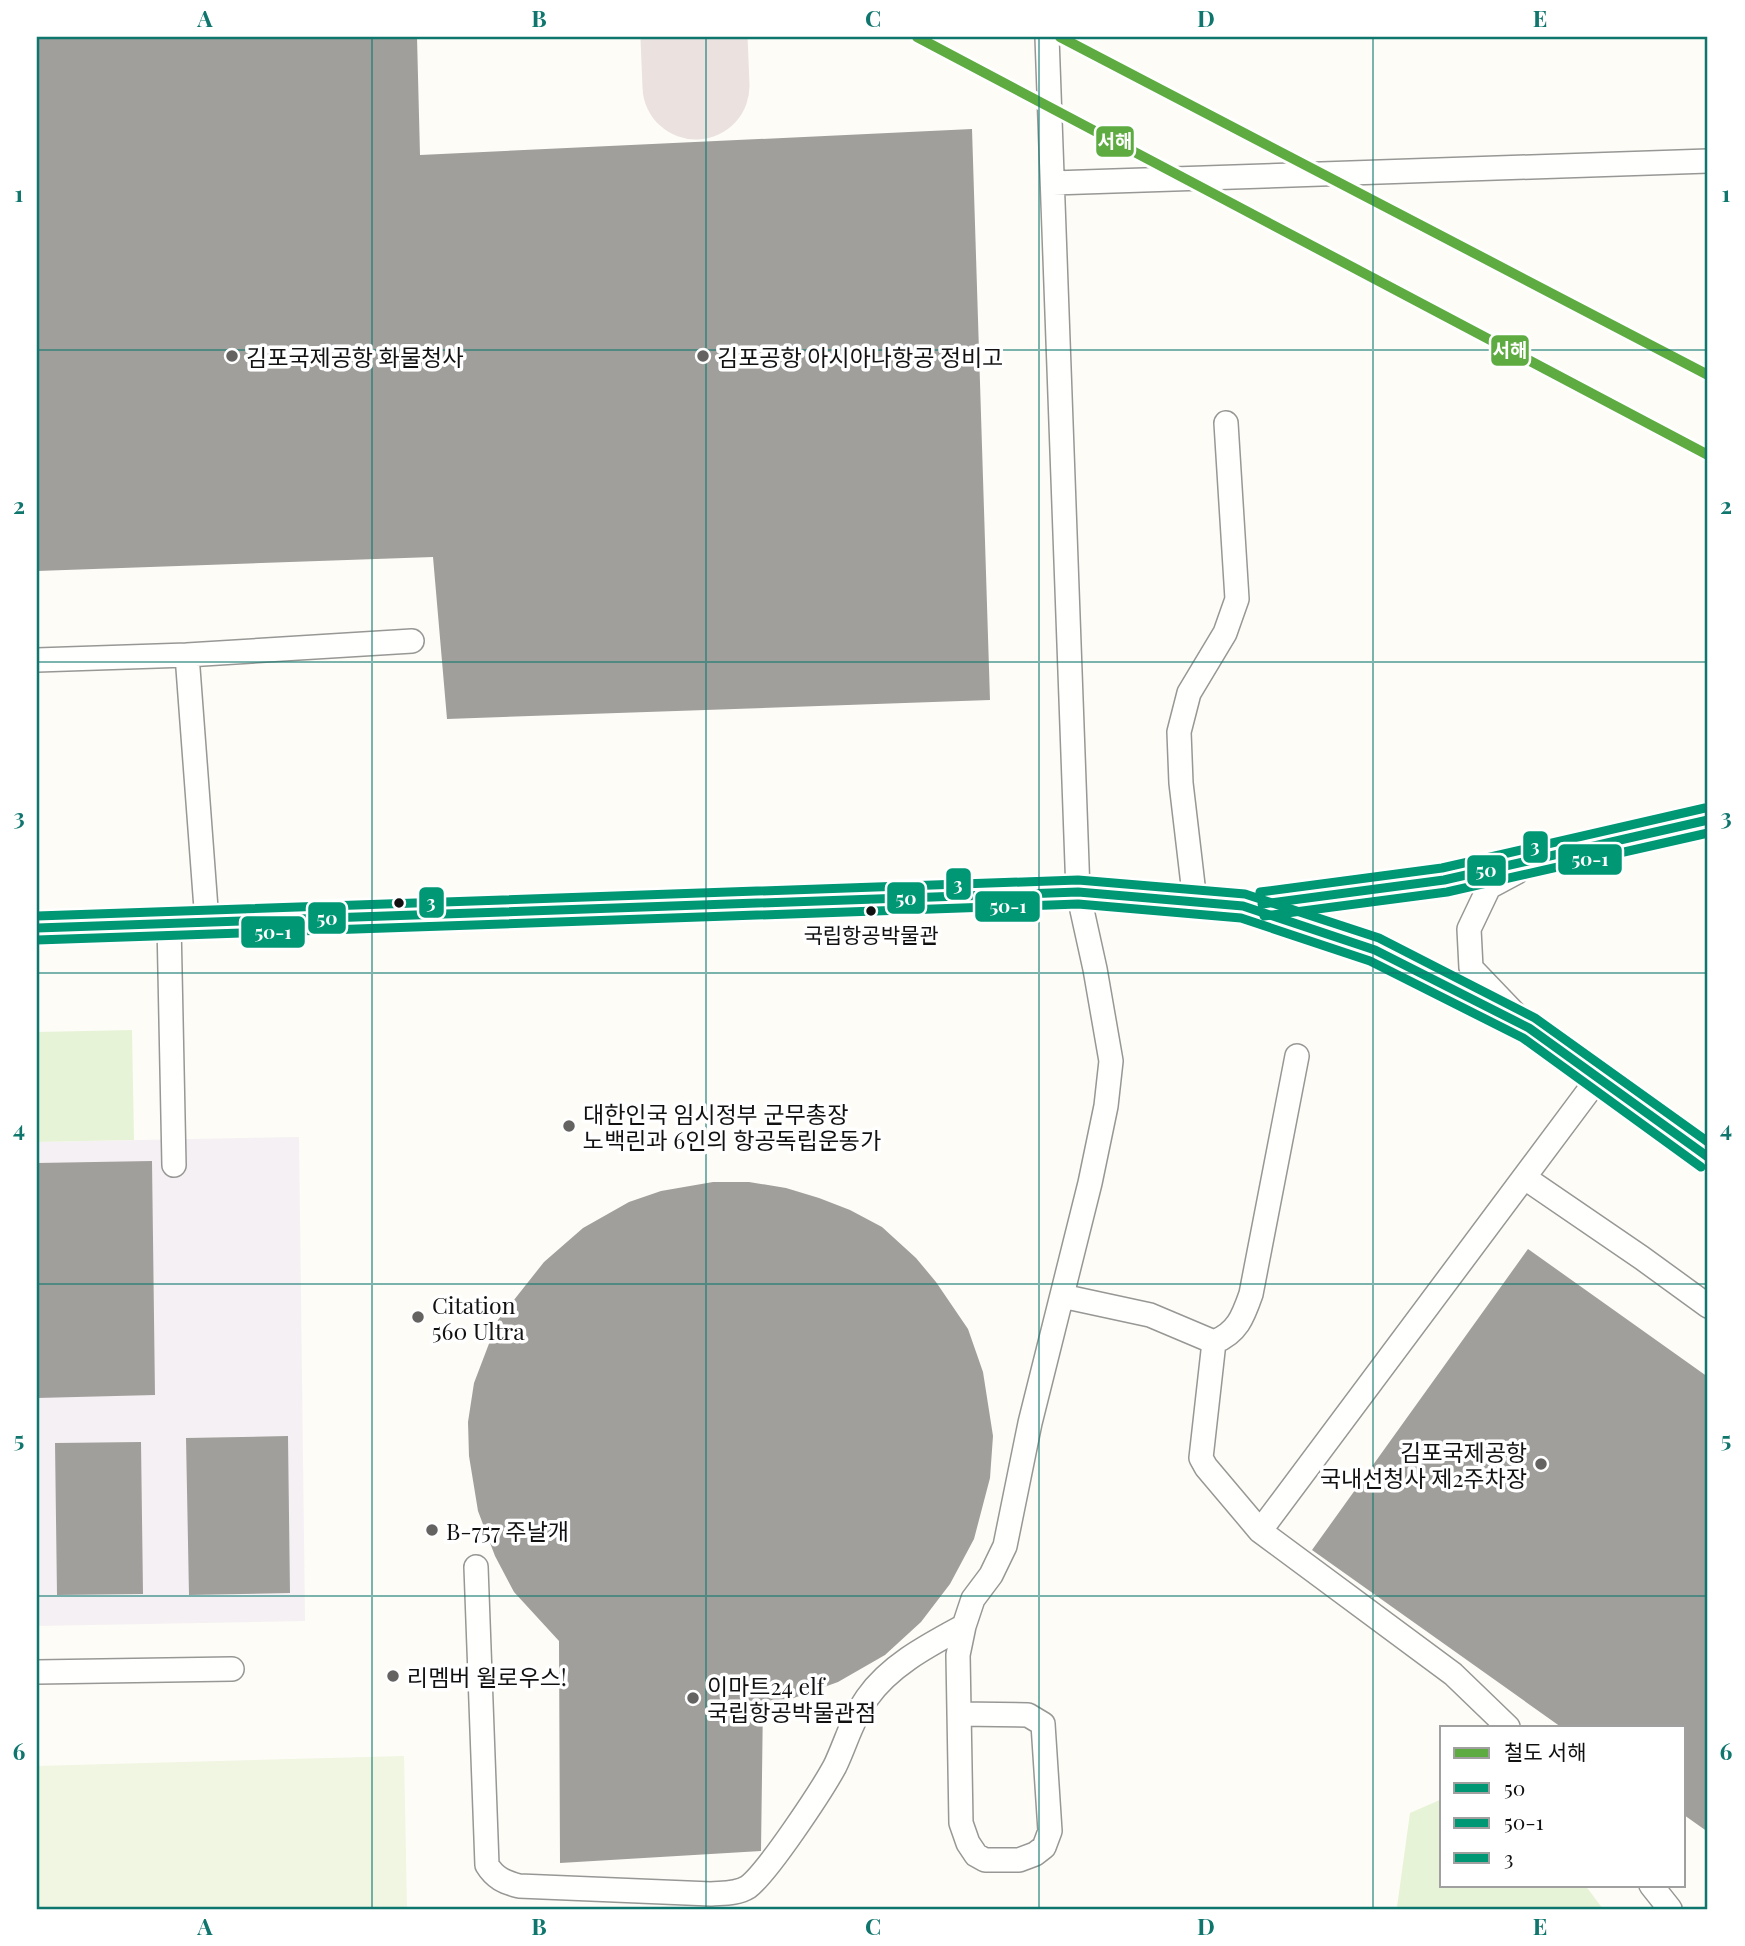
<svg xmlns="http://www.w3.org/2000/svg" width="1745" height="1946" font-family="'Playfair Display','Noto Sans KR',serif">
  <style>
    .industrial { fill: #f5f0f3 }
    .green { fill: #e7f3d7 }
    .pitch { fill: #f0f6e1 }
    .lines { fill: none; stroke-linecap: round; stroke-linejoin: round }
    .taxiway { stroke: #ebe1df; stroke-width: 107 }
    .building { fill: #a19f9c }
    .service-casing { stroke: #979795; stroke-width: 26 }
    .service { stroke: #fffffe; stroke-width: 23 }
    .bus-1-casing { stroke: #fff; stroke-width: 14 }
    .bus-2-casing { stroke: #fff; stroke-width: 14 }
    .bus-3-casing { stroke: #fff; stroke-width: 14 }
    .bus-1 { stroke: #009775; stroke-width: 9 }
    .bus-2 { stroke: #009775; stroke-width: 9 }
    .bus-3 { stroke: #009775; stroke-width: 9 }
    .rail-1-casing { stroke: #fff; stroke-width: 16 }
    .rail-1 { stroke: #5eac41; stroke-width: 10 }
    .grid { fill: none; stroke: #0f766e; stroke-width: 2; stroke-opacity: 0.55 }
    .poi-dot { fill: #646362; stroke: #fff; stroke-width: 2.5 }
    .bus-dot { fill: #111; stroke: #fff; stroke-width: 2.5 }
    .labels { text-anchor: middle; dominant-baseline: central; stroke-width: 7; stroke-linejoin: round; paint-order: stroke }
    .bus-label { font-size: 21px; fill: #111; stroke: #fff }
    .poi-label { font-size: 23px; fill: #111; stroke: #fff; text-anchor: start }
    .line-badge { stroke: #fff; stroke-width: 2.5 }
    .badge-label { font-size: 19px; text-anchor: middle; font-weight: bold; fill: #fff }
    .neatline { fill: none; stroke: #0f766e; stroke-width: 2.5 }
    .grid-label { font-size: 23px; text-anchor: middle; font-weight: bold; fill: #0f766e }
  </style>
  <rect width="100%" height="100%" fill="#fdfcf7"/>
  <!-- industrial -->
  <path class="industrial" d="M299,1137L305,1621L37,1626V1142Z"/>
  <!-- green -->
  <path class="green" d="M132,1030L134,1140L37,1142V1032Z
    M1442,1799V1885H1585L1603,1909H1347L1397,1907L1410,1813Z"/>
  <!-- pitch -->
  <path class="pitch" d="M404,1756L407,1909H37V1766Z"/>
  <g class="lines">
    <!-- taxiway -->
    <path class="taxiway" d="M694,37L696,86"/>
  </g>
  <!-- building -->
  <path class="building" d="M37,37H417L420,155L972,129L990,700L447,719L433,557L37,571Z
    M152,1161L155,1395L37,1398V1163Z
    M713,1182H749L786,1188L819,1198L850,1210L882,1227L916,1258L936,1282L968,1329L983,1372L993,1436L990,1478L974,1539L950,1584L921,1622L885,1655L838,1682L791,1699L763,1701L761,1851L560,1863L559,1641L514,1592L495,1556L478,1511L469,1456L468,1422L474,1383L498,1320L544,1262L583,1228L629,1202L661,1191Z
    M1528,1249L1708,1377V1832L1684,1815V1727H1561L1312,1550Z
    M288,1436L290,1593L189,1595L186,1438Z
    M141,1442L143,1594L57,1595L55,1443Z"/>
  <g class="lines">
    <!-- service casing -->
    <g class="service-casing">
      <path id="service" d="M1053,183L1708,161
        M187,655L207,922
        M37,660L187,655L412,641
        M1195,902L1181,783L1179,732L1189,693L1225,633L1237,599L1226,423
        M1251,905L1444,880L1708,820
        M169,923L174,1165
        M37,928L1078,892L1243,906L1375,950L1529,1028L1708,1157
        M1516,1015L1471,968L1469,929L1489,887L1517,872
        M1525,1178L1642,1258L1708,1306
        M1062,1296L1150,1315L1214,1342C1237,1333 1243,1317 1251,1294L1297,1056
        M1214,1342L1201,1458L1206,1467L1260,1531L1453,1674L1508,1727
        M1260,1531L1599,1077
        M476,1567L487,1865C495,1878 504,1882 519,1886L711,1894C723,1893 737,1894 748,1887C768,1872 822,1790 835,1766C846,1743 852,1719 867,1698C890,1665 929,1645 964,1626
        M37,1672L232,1669
        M959,1714L1028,1715L1043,1724L1050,1831L1044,1847L1035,1854L1019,1860H985L976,1855L968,1843L961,1823L958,1655L964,1626L973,1599L991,1575L1005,1546L1030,1423L1090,1183L1106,1106L1111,1061L1095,969L1078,892L1047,37
        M1651,1885L1670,1909"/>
    </g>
    <!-- service -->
    <use href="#service" class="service"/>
    <!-- bus-1 casing -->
    <g class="bus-1-casing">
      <path id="bus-1" d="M1262,904L1444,880L1708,820
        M37,928L1078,892L1243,906L1375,950L1529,1028L1708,1157"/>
    </g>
    <!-- bus-2 casing -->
    <g class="bus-2-casing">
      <path id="bus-2" d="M1264,916L1447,892L1708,833
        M37,940L1078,904L1241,918L1370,961L1523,1038L1701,1167"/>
    </g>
    <!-- bus-3 casing -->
    <g class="bus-3-casing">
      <path id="bus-3" d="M1260,892L1442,868L1705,808
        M37,916L1078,880L1245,894L1379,938L1535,1018L1708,1142"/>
    </g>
    <!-- bus-1 -->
    <use href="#bus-1" class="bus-1"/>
    <!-- bus-2 -->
    <use href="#bus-2" class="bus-2"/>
    <!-- bus-3 -->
    <use href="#bus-3" class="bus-3"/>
    <!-- rail-1 casing -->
    <g class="rail-1-casing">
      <path id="rail-1" d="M917,37L1708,455
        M1060,37L1708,375"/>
    </g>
    <!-- rail-1 -->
    <use href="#rail-1" class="rail-1"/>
  </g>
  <!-- grid -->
  <path class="grid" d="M372,37V1909M706,37V1909M1039,37V1909M1373,37V1909M37,350H1708M37,662H1708M37,973H1708M37,1284H1708M37,1596H1708"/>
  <!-- markers -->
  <g class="poi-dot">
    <circle cx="232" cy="356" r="7"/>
    <circle cx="703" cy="356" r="7"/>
    <circle cx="569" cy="1126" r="7"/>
    <circle cx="418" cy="1317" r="7"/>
    <circle cx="1541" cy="1464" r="7"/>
    <circle cx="432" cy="1530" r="7"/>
    <circle cx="393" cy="1676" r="7"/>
    <circle cx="693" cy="1698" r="7"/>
  </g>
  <g class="bus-dot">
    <circle cx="399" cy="903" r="6"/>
    <circle cx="871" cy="911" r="6"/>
  </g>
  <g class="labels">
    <!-- bus labels -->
    <g class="bus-label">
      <text x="871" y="934">국립항공박물관</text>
    </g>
    <!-- poi labels -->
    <g class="poi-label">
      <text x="246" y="356">김포국제공항 화물청사</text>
      <text x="717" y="356">김포공항 아시아나항공 정비고</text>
      <text x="583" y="1113">대한인국 임시정부 군무총장<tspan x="583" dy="26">노백린과 6인의 항공독립운동가</tspan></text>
      <text x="432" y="1304">Citation<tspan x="432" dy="26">560 Ultra</tspan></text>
      <text x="1527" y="1451" text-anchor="end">김포국제공항<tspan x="1527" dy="26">국내선청사 제2주차장</tspan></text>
      <text x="446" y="1530">B-757 주날개</text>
      <text x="407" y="1676">리멤버 윌로우스!</text>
      <text x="707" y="1685">이마트24 elf<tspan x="707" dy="26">국립항공박물관점</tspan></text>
    </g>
  </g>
  <g class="line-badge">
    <rect x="1095" y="125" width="40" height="33" rx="7" fill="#5eac41"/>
    <rect x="1490" y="334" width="40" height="33" rx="7" fill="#5eac41"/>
    <rect x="1522" y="830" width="27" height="34" rx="7" fill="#009775"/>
    <rect x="1557" y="843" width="66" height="33" rx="7" fill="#009775"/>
    <rect x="1466" y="854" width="41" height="33" rx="7" fill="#009775"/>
    <rect x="945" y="867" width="27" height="34" rx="7" fill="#009775"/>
    <rect x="886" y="881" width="40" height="34" rx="7" fill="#009775"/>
    <rect x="418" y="886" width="27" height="33" rx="7" fill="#009775"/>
    <rect x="974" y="890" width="67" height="33" rx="7" fill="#009775"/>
    <rect x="307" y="901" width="40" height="34" rx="7" fill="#009775"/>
    <rect x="240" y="915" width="66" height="34" rx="7" fill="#009775"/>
  </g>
  <g class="badge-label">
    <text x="1115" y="148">서해</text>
    <text x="1510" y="357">서해</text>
    <text x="1535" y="853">3</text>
    <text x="1590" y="866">50-1</text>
    <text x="1486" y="877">50</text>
    <text x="958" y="891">3</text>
    <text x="906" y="905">50</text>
    <text x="431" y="909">3</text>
    <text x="1008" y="913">50-1</text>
    <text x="327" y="925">50</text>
    <text x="273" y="939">50-1</text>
  </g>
  <!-- border -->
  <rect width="1745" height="1946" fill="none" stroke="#ffffff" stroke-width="77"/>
  <!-- legend -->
  <rect x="1440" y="1726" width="245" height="161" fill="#ffffff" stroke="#a0a0a0" stroke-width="2"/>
  <rect x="1454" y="1748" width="35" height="10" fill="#5eac41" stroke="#a0a0a0" stroke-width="2"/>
  <text x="1504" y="1760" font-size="21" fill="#111111">철도 서해</text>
  <rect x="1454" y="1783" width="35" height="10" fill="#009775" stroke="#a0a0a0" stroke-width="2"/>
  <text x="1504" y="1796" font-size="21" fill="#111111">50</text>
  <rect x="1454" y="1818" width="35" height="10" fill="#009775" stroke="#a0a0a0" stroke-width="2"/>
  <text x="1504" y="1830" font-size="21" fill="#111111">50-1</text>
  <rect x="1454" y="1853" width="35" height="10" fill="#009775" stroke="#a0a0a0" stroke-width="2"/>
  <text x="1504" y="1866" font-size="21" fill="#111111">3</text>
  <rect x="38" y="38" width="1668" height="1870" class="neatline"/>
  <g class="grid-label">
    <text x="205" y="27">A</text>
    <text x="539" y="27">B</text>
    <text x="873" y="27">C</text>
    <text x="1206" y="27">D</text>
    <text x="1540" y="27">E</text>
    <text x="19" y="202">1</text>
    <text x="1726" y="202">1</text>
    <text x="19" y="514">2</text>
    <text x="1726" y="514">2</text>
    <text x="19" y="825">3</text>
    <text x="1726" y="825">3</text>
    <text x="19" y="1137">4</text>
    <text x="1726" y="1137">4</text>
    <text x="19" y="1448">5</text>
    <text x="1726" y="1448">5</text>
    <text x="19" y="1760">6</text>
    <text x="1726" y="1760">6</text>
    <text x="205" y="1935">A</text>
    <text x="539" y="1935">B</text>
    <text x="873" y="1935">C</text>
    <text x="1206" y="1935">D</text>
    <text x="1540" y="1935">E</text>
  </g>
</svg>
